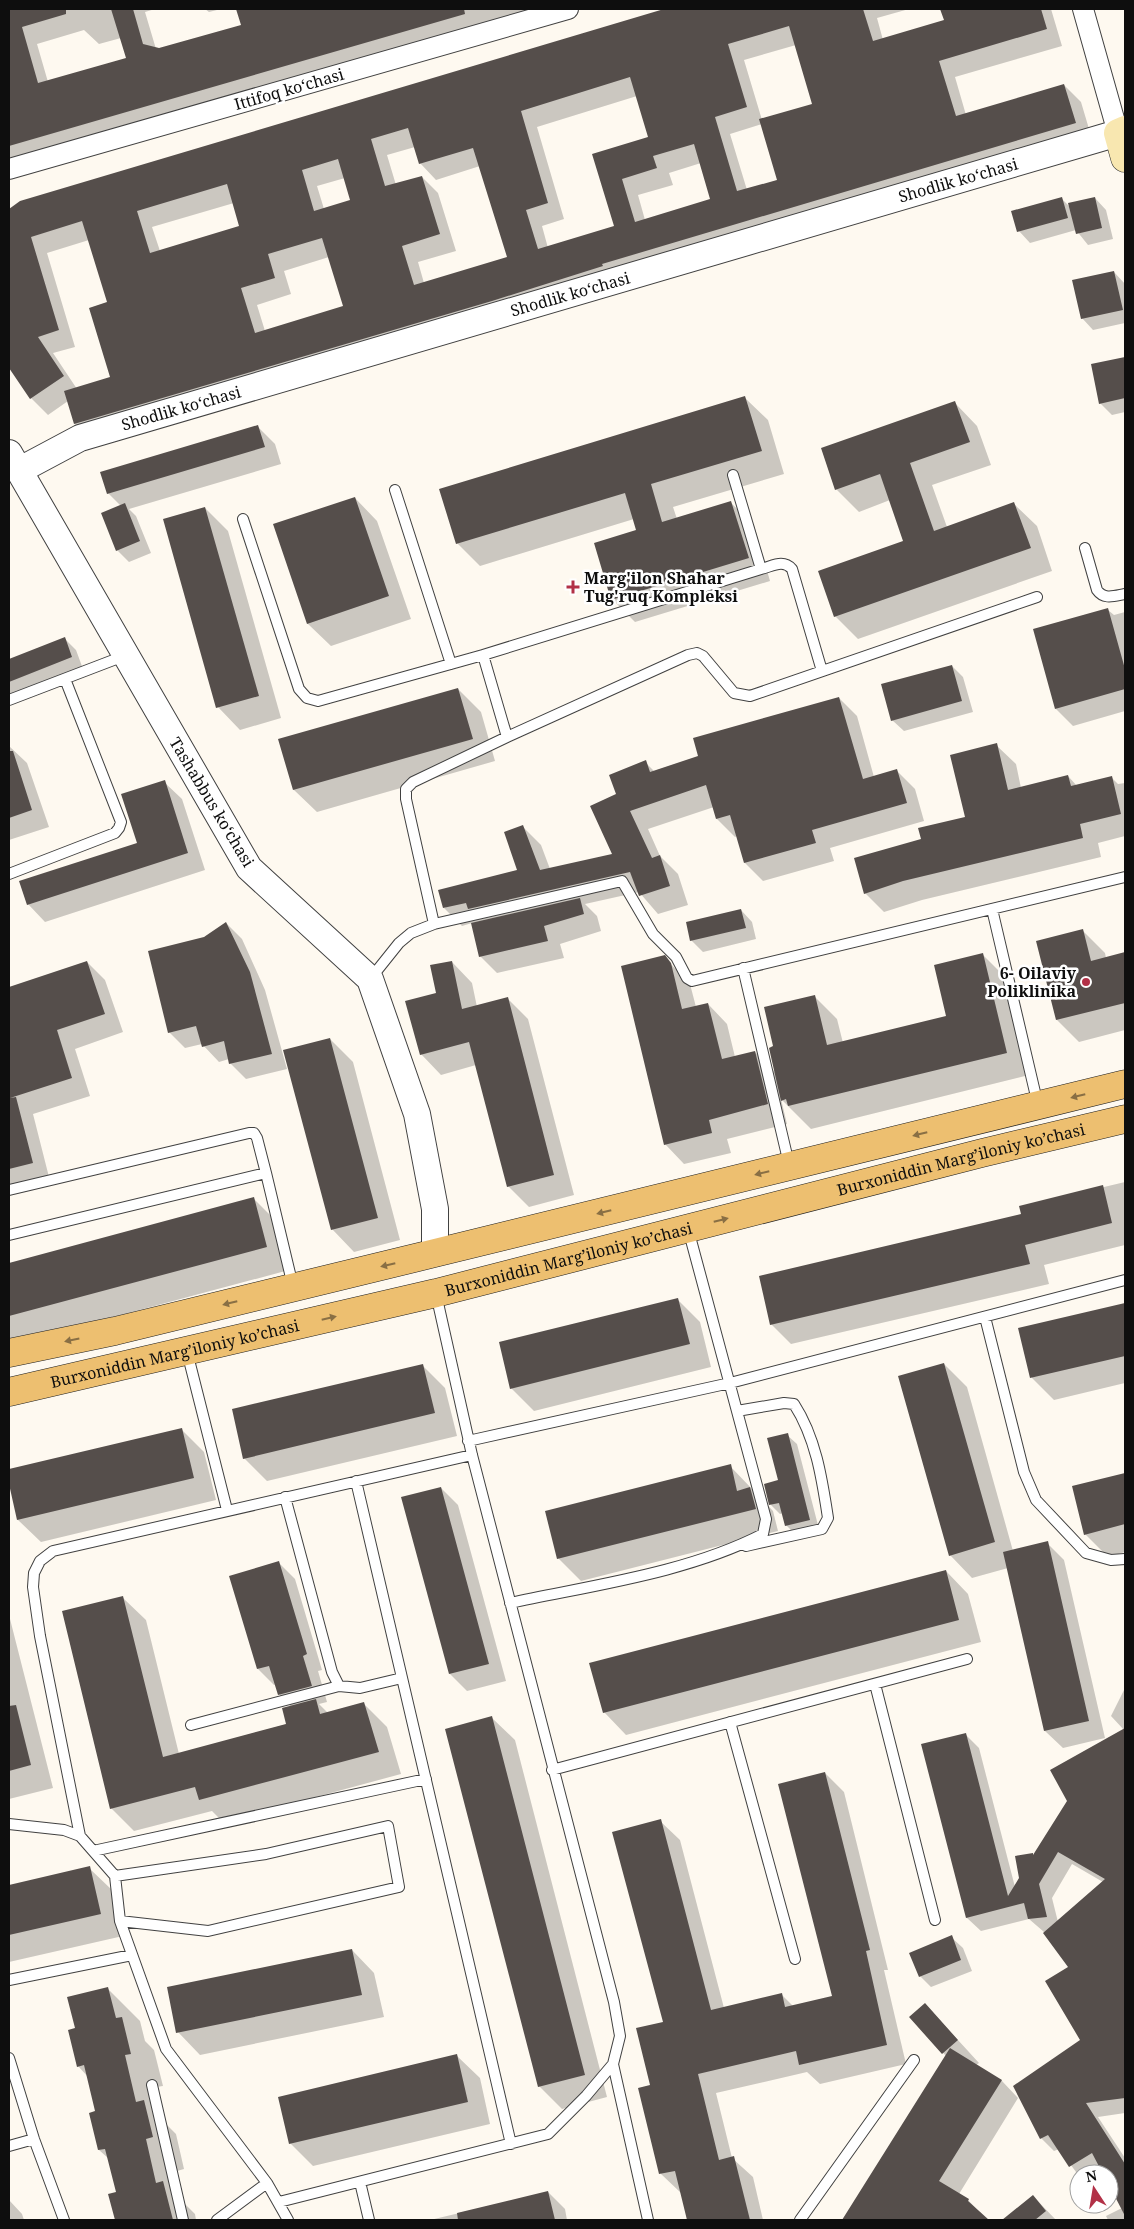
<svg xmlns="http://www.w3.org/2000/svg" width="1134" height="2229" font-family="'Noto Serif',serif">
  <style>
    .shadow { fill: #0003; fill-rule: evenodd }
    .building { fill: #554e4b; fill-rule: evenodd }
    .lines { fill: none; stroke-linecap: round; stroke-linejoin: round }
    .service-casing { stroke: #414141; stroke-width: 12 }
    .minor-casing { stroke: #414141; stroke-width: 22 }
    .tertiary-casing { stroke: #414141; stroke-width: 28 }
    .secondary-casing { stroke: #303030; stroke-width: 29 }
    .primary-casing { stroke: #1f1f1f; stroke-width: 29 }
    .service { stroke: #fff; stroke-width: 10 }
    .minor { stroke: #fff; stroke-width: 20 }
    .tertiary { stroke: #fff; stroke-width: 26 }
    .secondary { stroke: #f8e7b0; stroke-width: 28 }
    .primary { stroke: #edbf70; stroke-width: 28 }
    .oneway { fill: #896f44 }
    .poi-dot { fill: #b23147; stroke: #fff; stroke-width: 2 }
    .labels { text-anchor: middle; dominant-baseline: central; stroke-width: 5; stroke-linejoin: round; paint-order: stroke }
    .street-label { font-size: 16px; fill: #0e0e0e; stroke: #fff }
    .poi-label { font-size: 16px; font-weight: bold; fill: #0e0e0e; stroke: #fff; text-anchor: start }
  </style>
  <rect width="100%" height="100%" fill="#fef9f0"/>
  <!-- shadow -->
  <path class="shadow" d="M9,9H155L145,12L156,49L159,50L242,26L237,9H558L18,165L9,156ZM84,30L99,44L121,38L127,59L48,82L37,44Z
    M205,9H221L209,12Z
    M668,9H909L877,18L883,40L945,21L942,9H1051L1062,46L955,77L966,115L1064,85L1081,102L1092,139L92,440L75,424L68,401L48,415L31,398L9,366V211L22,202ZM796,45L814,105L762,120L744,60ZM637,96L649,138L594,155L616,227L548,248L542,226L564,219L537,127ZM762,124L778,180L747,190L730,134ZM415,147L420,163L436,180L480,166L509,258L424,283L418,262L456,251L438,193L422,177L396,185L387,155ZM701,163L712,200L645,220L638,195L673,185L669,173ZM345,178L352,201L324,209L317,186ZM234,203L241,227L160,251L152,227ZM89,240L108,303L111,378L77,389L53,353L75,347L47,253ZM329,257L344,307L265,331L257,305L291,294L284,271Z
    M1061,198L1070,207L1095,198L1106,210L1113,239L1088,245L1076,230L1030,243L1019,231Z
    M1114,272L1125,284V323L1093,330L1082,318Z
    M1125,358V412L1112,415L1100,403L1092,365Z
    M745,398L768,420L784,474L673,507L677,519L731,503L754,525L770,581L635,622L612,599L637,531L634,519L480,566L457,543Z
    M955,403L977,426L991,465L932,485L947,527L1014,504L1037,526L1052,571L858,639L835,616L905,542L890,500L859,512L836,489Z
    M258,427L275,444L281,464L129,509L136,516L151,553L129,562L117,550L103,514L121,506L108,493Z
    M355,498L377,521L411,619L331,646L308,624Z
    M205,508L228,531L281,718L240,730L218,707Z
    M1108,610L1114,615L1125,612V711L1073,726L1056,709Z
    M65,639L76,650L83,669L9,701V660Z
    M952,666L963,677L973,712L904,731L892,720Z
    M458,689L481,712L495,761L317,812L294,790L280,740Z
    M839,698L857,716L874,777L897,771L915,789L924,821L830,848L834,861L763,881L745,863L737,836L735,837L717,819L714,807L648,829L660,856L678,874L688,905L658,914L639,892L585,904L597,916L601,931L560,944L564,958L497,973L480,956L472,923L462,926L444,908L519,871L523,827L541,845L550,869L613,855L618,795L645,762L655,772L700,757Z
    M996,745L1016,764L1021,788L1068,776L1077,786L1111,777L1118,784L1125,783V836L1098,843L1101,857L922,900L884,912L865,893L922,840L967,818Z
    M9,746L27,763L49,827L9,840Z
    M164,782L182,799L205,870L45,922L28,904L139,844Z
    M741,910L752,922L756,939L703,952L691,940Z
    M226,923L242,939L265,990L287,1069L246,1079L230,1063L229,1059L219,1062L202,1044L185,1048L169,1032L204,938Z
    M1083,931L1105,953L1106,958L1125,953V1030L1079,1042L1057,1020L1038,942Z
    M983,955L1005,977L1029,1075L811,1129L781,1099L787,1124L727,1139L731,1153L684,1164L665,1144L664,957L690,984L696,1007L708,1004L727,1024L735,1057L755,1052L776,1073L775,1047L814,996L837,1019L843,1043L947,1017Z
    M87,962L105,980L123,1032L75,1049L90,1096L33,1114L50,1181L9,1191V989Z
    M452,962L472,983L477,1007L508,999L528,1019L574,1195L529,1207L508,1186L476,1065L441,1075L421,1054L438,994Z
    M330,1039L353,1062L400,1240L354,1252L332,1229Z
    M1125,1182V1245L1044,1265L1049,1284L791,1344L771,1324L1023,1215L1020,1207Z
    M254,1199L276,1221L289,1270L9,1345V1264Z
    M677,1299L700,1322L711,1367L534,1411L511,1388Z
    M1125,1304V1383L1054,1400L1032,1378L1020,1329Z
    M944,1364L967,1387L1013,1551L1047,1543L1064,1560L1105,1738L1063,1748L1045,1731L1008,1568L972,1578L950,1555Z
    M423,1366L445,1388L457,1436L267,1481L244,1458Z
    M181,1429L204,1452L216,1500L41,1542L18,1520L9,1471Z
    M787,1435L797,1444L819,1529L796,1535L786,1525L783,1513L780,1514L771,1505L779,1481Z
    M730,1466L773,1511L778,1531L581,1581L558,1558Z
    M1125,1474V1552L1108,1557L1085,1534L1073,1487Z
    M441,1488L458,1505L506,1681L467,1691L450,1674Z
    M279,1563L295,1579L322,1670L318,1671L327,1702L319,1704L328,1713L364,1704L387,1727L401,1774L223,1822L212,1811L134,1831L111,1808L123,1598L146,1620L179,1754L287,1724L291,1707L279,1694L276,1684L274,1685L258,1669Z
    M946,1571L968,1594L981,1642L626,1735L604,1712Z
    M9,1615L53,1788L9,1799Z
    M1125,1688V2057L1098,2072L1125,2069V2113L1098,2117L1125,2158V2220H1108L1106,2216L1122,2208L1109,2182V2174H1105L1102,2168L1093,2174L1079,2176L1059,2149L1054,2151L1041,2138L1082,2041L1070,1967L1044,1932L1029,1919L981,1931L967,1918L923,1745L965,1734L979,1748L1015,1887L1032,1854L1034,1856L1124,1730L1111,1716ZM1072,1864L1103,1882L1058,1922L1052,1898Z
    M492,1718L515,1740L607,2097L562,2109L539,2086Z
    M825,1773L844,1792L888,1970H884L906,2064L820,2084L807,2072L716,2093L732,2158L753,2177L763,2220H688L681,2193L661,2174L651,2086L664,2023L660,1821L680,1840L724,2008L782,1995L794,2007L833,1997Z
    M89,1868L112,1890L123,1936L9,1962V1886Z
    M951,1937L963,1948L972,1971L931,1987L920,1976Z
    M352,1950L374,1973L384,2017L200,2055L178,2032Z
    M108,1989L140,2021L145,2041L154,2050L163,2086L156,2087L165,2123L176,2134L184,2169L177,2171L185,2204L195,2214L196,2220H116L110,2195L117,2193L109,2159L99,2150L97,2112L88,2077L78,2066L76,2029Z
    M925,2004L979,2063L976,2065L1002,2081L1018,2098L959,2194L968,2200L987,2220H844L946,2056L910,2017Z
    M457,2056L480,2078L490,2124L313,2166L290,2143Z
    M548,2192L565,2209L567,2220H430Z
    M1033,2196L1056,2220H1004Z
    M9,2200L22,2214L24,2220H9Z"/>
  <!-- building -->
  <path class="building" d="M9,9H66V14L22,27L38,83L126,58L111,9H133L143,44L159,48L241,25L236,9H464L465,14L9,146Z
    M664,9H863L873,41L944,20L940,9H1041L1047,29L939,61L956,116L1064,84L1076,123L602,264L603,266L492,301L74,424L64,391L110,377L89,308L107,302L82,221L31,237L59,330L38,337L64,376L30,399L9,368V209L20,201ZM789,26L812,104L759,119L777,180L737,191L715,117L747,107L728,44ZM630,77L648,137L592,154L614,226L538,249L526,210L548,203L521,111ZM408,128L419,164L473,148L507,257L414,285L402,246L440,234L422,176L385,186L371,139ZM694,144L710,199L635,222L622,179L657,168L653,156ZM338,159L350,200L314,211L302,170ZM227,184L239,226L150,253L137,211ZM322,238L343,306L255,333L241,288L275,278L268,254Z
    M1062,197L1068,218L1017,232L1011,211Z
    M1095,197L1102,228L1076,234L1068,203Z
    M1114,271L1123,310L1081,319L1072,280Z
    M1125,357V398L1099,404L1091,364Z
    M745,396L762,451L651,484L662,522L731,501L749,558L611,600L594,543L636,530L625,493L456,544L439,489Z
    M955,401L970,442L910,463L934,531L1014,502L1031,548L834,617L818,571L903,541L880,474L835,490L821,448Z
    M258,425L265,447L107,494L100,472Z
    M355,497L389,596L307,624L273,524Z
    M125,503L140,541L116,551L101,513Z
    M205,507L259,696L216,708L163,519Z
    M1108,608L1125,669V689L1055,709L1033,629Z
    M65,637L72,657L9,682V659Z
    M952,665L962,701L891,721L881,684Z
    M458,688L473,739L293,790L278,739Z
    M839,697L863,779L897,769L907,803L812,830L816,843L744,863L730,815L716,819L706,785L630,811L652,858L660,855L670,886L639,896L630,872L468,909L466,903L443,908L438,890L517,870L504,832L523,825L540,870L612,854L590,806L616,794L609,775L646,760L650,772L698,756L693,738Z
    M997,743L1008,790L1068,775L1071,786L1112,776L1121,814L1080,824L1083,838L903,881L864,894L854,858L921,839L918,828L965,817L950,755Z
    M9,751H13L32,810L9,818Z
    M165,780L188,853L27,905L19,881L137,843L121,794Z
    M580,898L584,914L544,926L548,941L479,957L471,923Z
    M741,909L746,928L690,941L686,922Z
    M226,922L250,972L272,1054L229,1064L224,1041L202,1047L196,1026L168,1033L148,951L204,937Z
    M1083,929L1091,961L1125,952V1003L1056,1020L1036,941Z
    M983,953L1007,1053L788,1106L786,1099L781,1101L769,1048L773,1046L764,1007L815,995L827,1045L946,1016L934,965Z
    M665,955L671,963L682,1009L708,1003L722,1059L755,1051L768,1104L709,1120L712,1133L664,1145L621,966Z
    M87,961L105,1014L57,1030L72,1078L10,1098L16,1097L33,1163L9,1169V987Z
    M452,961L462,1009L508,997L554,1175L507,1187L469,1042L420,1055L405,1001L436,993L430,965Z
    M330,1038L378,1218L331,1230L283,1050Z
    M1103,1185L1112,1223L1025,1245L1030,1264L770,1325L759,1276L1021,1214L1019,1206Z
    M254,1197L267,1247L9,1316V1263Z
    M678,1298L690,1344L510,1389L499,1342Z
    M1125,1303V1356L1030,1378L1018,1328Z
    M944,1363L995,1542L949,1556L898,1376Z
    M423,1364L435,1413L243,1459L232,1409Z
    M182,1428L194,1478L17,1520L9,1484V1469Z
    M788,1433L810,1520L785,1526L779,1503L769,1505L764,1484L778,1480L767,1438Z
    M731,1464L737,1491L750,1487L756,1509L557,1559L545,1511Z
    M1125,1473V1524L1084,1535L1072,1486Z
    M441,1487L489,1664L449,1674L401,1497Z
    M1048,1541L1089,1721L1044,1731L1003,1552Z
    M279,1561L307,1654L303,1656L312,1686L278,1695L269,1666L257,1669L229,1576Z
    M946,1570L959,1620L603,1713L589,1663Z
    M123,1596L163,1757L286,1724L282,1708L316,1699L320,1714L364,1702L379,1752L199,1800L195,1787L110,1809L62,1611Z
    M16,1705L31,1765L9,1771V1706Z
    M492,1716L585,2075L538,2087L445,1729Z
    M1125,1728V2098L1086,2103L1125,2164V2216L1109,2185V2174H1103L1092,2153L1069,2167L1048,2135L1040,2139L1013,2086L1080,2040L1045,1981L1068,1967L1043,1933L1105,1879L1058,1852L1039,1884L1047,1917L1028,1919L1024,1903L966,1918L921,1744L966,1733L1008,1896L1019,1878L1015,1856L1033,1853V1855L1067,1801L1050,1770Z
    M825,1772L870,1950L866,1951L887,2045L799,2065L796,2051L698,2074L719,2160L734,2156L750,2220H687L675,2171L659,2174L638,2088L650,2085L636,2028L663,2022L612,1832L661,1819L711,2010L782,1993L785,2007L832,1996L778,1784Z
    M90,1866L101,1914L9,1935V1885Z
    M952,1935L961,1960L919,1977L909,1953Z
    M352,1949L362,1995L176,2033L167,1987Z
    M108,1987L116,2018L122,2017L131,2054L125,2055L136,2102L144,2100L153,2137L146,2139L156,2183L163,2181L173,2220H115L108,2194L116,2192L105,2149L98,2150L89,2113L95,2111L84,2065L77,2067L68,2030L75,2028L67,1997Z
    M925,2003L958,2040L942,2054L909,2017Z
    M950,2048L1002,2080L939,2181L969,2199L968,2201L989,2220H842Z
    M457,2054L468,2102L289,2144L278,2097Z
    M548,2191L555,2220H458L457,2213Z
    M1033,2195L1046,2211L1035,2220H1002Z"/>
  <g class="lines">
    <!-- service casing -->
    <g class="service-casing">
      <path id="service" d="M395,490L451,664
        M243,519L299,689L307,698L318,701L483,655L507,737L413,782L406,789V799L434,924L411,933L399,943L371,978
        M1085,548L1097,590C1104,600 1114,596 1125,594
        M761,569C773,566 783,559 792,569L822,671
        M483,655L761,569L733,475
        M9,700L124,656
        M507,737L688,655L697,653L703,656L734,693L750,696L1037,597
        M9,874L115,833L119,828L121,822L65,679
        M992,909L1038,1105
        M434,924L622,881L653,934L676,957L687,978L692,981L1125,877
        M743,968L789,1164
        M9,1190L249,1133H254L257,1138L266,1173
        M9,1235L266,1173L293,1286
        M985,1317L1024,1472L1036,1500L1086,1553L1111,1560L1125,1559
        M187,1352L227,1510
        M737,1411L784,1403L794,1404C816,1438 822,1479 828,1518L822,1529L746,1546
        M468,1441L730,1383L1125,1280
        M356,1481L511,2144
        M285,1497L332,1672L339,1686L360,1688L402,1678
        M510,1603C593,1585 687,1573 763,1534L766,1519L688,1229
        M875,1684L935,1920
        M730,1722L795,1959
        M191,1725L339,1686
        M552,1770L967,1659
        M9,1824L64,1830L80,1836L115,1876L120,1921L166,2049L267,2183L288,2220
        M80,1836L40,1636L33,1587L34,1573L40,1561L53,1551L472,1455
        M93,1851L426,1779
        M115,1876L266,1854L388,1826L399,1887L208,1931L120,1921
        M9,1980L132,1955
        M9,2058L34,2139L64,2220
        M613,2064L648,2220
        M152,2085L183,2220
        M9,2146L34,2139
        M360,2182L369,2220
        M279,2202L548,2134L586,2096L613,2064L620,2036L614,2002L472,1455L436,1294
        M217,2220L267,2183
        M800,2220L914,2060"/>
    </g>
    <!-- minor casing -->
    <g class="minor-casing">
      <path id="minor" d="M1083,9L1118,133
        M9,169L568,9"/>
    </g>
    <!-- tertiary casing -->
    <g class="tertiary-casing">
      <path id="tertiary" d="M9,453L249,868L370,979L417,1114L435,1209V1253
        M20,470L80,438L1118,133"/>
    </g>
    <!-- secondary casing -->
    <g class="secondary-casing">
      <path id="secondary" d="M1125,130L1118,133L1125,158"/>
    </g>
    <!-- primary casing -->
    <g class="primary-casing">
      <g id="primary">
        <path d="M9,1353L115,1331L435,1253L1125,1084"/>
        <path id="s1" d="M9,1392L436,1293L982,1153L1125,1119"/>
      </g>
    </g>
    <!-- service -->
    <use href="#service" class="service"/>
    <!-- minor -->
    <use href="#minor" class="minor"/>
    <!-- tertiary -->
    <use href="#tertiary" class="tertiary"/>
    <!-- secondary -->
    <use href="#secondary" class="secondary"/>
    <!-- primary -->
    <use href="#primary" class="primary"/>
  </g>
  <!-- one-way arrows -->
  <defs><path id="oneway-solid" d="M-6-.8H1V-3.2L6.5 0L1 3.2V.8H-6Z" transform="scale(1.25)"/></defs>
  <g class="oneway">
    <use href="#oneway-solid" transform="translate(1078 1096) rotate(166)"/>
    <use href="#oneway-solid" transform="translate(920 1134) rotate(166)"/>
    <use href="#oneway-solid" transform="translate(762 1173) rotate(166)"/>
    <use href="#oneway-solid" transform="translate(604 1212) rotate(166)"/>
    <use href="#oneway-solid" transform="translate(721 1220) rotate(-14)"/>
    <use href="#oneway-solid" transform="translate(388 1265) rotate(167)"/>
    <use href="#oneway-solid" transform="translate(230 1303) rotate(166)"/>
    <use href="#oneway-solid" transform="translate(329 1318) rotate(-13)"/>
    <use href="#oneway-solid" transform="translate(72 1340) rotate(168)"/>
  </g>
  <!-- markers -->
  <g class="poi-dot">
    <path d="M570.5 579.5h5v5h5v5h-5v5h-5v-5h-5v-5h5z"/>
    <circle cx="1086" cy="982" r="5"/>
  </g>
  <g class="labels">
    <!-- street labels -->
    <g class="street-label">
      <text transform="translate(289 89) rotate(-16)">Ittifoq koʻchasi</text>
      <text transform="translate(958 180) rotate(-16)">Shodlik koʻchasi</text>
      <text transform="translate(570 294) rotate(-16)">Shodlik koʻchasi</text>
      <text transform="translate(181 408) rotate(-16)">Shodlik koʻchasi</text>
      <text transform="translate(212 802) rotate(59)">Tashabbus koʻchasi</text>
      <text stroke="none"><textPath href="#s1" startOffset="980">Burxoniddin Marg’iloniy ko’chasi</textPath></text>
      <text stroke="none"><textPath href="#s1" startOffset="575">Burxoniddin Marg’iloniy ko’chasi</textPath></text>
      <text stroke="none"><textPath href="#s1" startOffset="170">Burxoniddin Marg’iloniy ko’chasi</textPath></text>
    </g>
    <!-- poi labels -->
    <g class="poi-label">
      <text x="584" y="578">Marg'ilon Shahar<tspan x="584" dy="18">Tug'ruq Kompleksi</tspan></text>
      <text x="1076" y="973" text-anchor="end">6- Oilaviy<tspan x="1076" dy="18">Poliklinika</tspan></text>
    </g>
  </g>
  <!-- border -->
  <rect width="1134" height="2229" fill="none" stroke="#0e0e0e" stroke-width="20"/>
  <!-- north arrow -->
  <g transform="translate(1094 2189) rotate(348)"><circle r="24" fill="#ffffff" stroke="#9f9f9f"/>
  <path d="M0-4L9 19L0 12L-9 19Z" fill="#b23147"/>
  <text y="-8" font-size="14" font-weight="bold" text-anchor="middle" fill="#0e0e0e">N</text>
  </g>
</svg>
